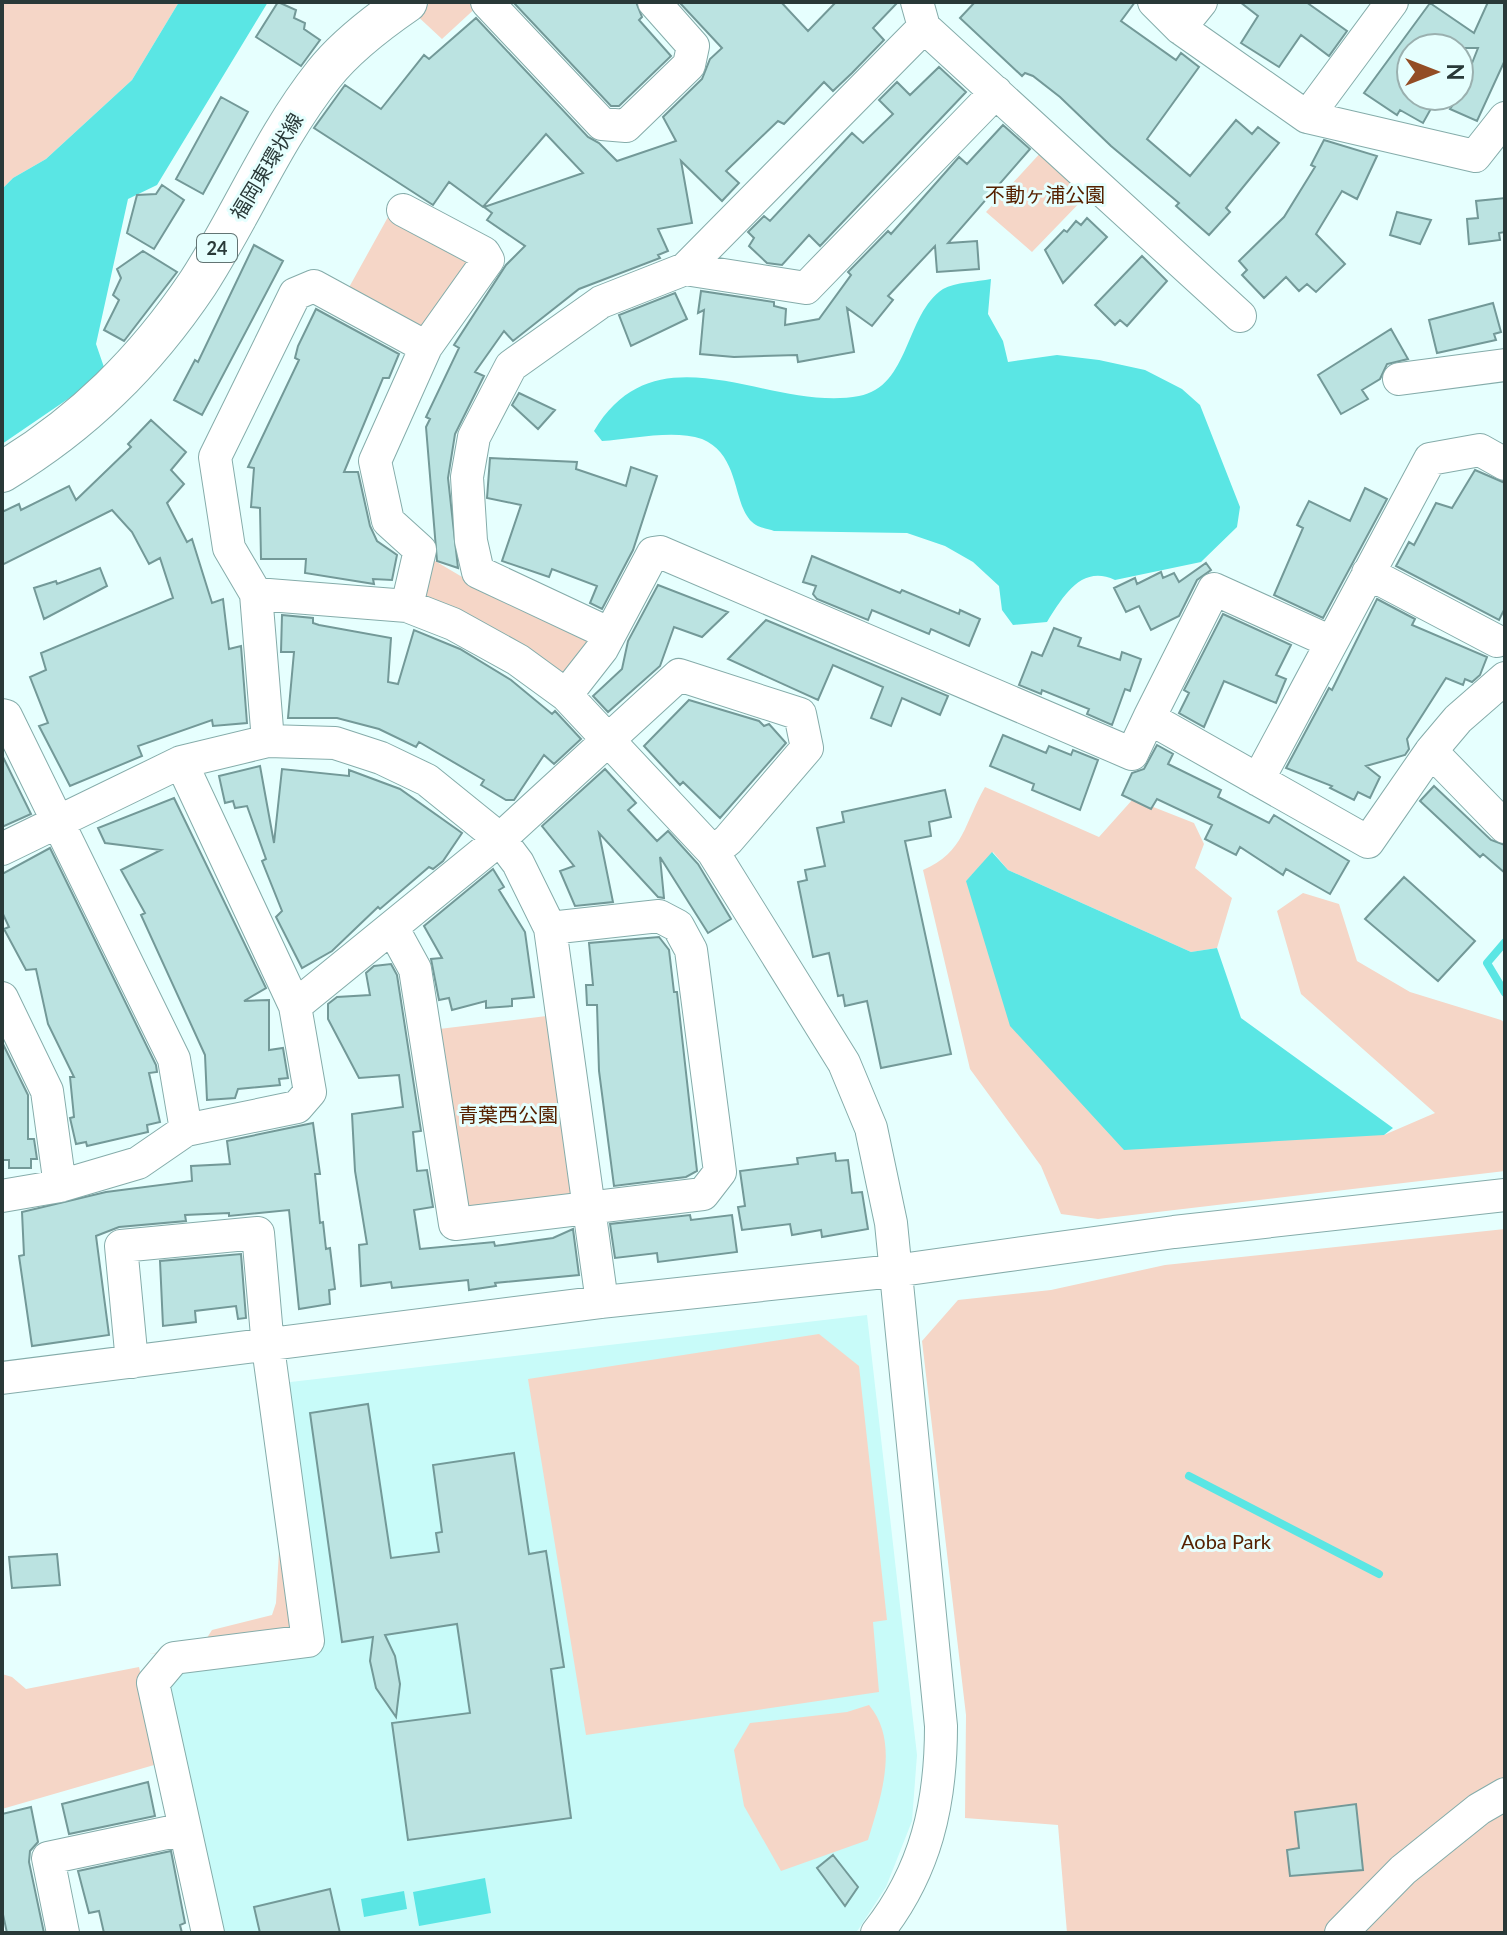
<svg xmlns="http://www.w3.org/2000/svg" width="1507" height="1935" font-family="Lato,'Noto Sans JP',sans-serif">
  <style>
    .built { fill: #c8fbf9 }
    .green { fill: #f5d6c7 }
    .water { fill: #5ae6e4 }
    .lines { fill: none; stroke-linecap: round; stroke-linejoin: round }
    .stream { stroke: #5ae6e4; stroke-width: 8 }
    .building { fill: #bbe3e1; stroke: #739998; stroke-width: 2 }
    .minor-casing { stroke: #85acaa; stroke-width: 34 }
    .major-casing { stroke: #85acaa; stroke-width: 42 }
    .minor { stroke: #fff; stroke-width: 32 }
    .major { stroke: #fff; stroke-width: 40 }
    .labels { text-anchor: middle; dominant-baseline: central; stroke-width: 6; stroke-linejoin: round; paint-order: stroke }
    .shield { fill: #e6fffe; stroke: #627473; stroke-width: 2 }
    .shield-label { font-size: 18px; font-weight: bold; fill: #293938 }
    .street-label { font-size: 20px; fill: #293938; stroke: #e6fffe }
    .park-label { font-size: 20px; fill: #562100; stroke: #e6fffe }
  </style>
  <rect width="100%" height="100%" fill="#e6fffe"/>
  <!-- built -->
  <path class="built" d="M867,1315L917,1755L912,1821L886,1887L858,1930L854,1933H222L162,1684L177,1669L318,1646L282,1383Z"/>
  <!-- green -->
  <path class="green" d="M2,2H179L132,80L46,159L13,178L2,189Z
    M433,2H475L480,4L442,39L413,12Z
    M1044,149L1090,192L1032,252L986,212Z
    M393,208L482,260L425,334L347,291Z
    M425,555L469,581L591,631L594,645L564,677L416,598Z
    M985,787L1099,837L1133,799L1194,823L1204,844L1195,868L1232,898L1217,948L1191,952L1008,870L993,852L966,881L1384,1135L1435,1113L1301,994L1277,911L1303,893L1339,904L1357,961L1410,992L1501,1020L1505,1023V1171L1098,1219L1061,1214L1041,1166L970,1069L923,870C965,852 964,823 985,787Z
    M555,1015L577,1199L462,1213L439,1029Z
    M1505,1229V1933H1067L1058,1825L965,1818L966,1715L922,1341L958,1300L1051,1290L1165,1265Z
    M819,1334L859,1366L887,1620L873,1622L879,1692L586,1735L528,1379Z
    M281,1517L300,1637L149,1654L203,1644L212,1630L272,1615L276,1603Z
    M139,1667L161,1763L2,1809V1674L12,1677L26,1689Z
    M869,1705C900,1742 881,1797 868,1840L781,1871L744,1806L734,1750L750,1723L847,1712Z"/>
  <!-- water -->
  <path class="water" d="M179,2H268L157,185L128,199L96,344L106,373L2,444V189L13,178L46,159L132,80Z
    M991,279L988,314L1003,341L1008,362L1057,355L1099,360L1145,370L1182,389L1200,405L1240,507L1237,527L1201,562L1115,580C1081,564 1063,597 1047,622L1013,625L1002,610L999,586L973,562L945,546L907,533L774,531C769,529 761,528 756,525C731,510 743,456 702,439C674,429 631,439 602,441L594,431C658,324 770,413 859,396C910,387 905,314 943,289C955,282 977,282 991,279Z
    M992,852L1008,870L1191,952L1217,948L1241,1018L1393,1128L1384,1135L1124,1150L1010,1026L966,881Z
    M485,1878L491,1913L419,1926L413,1892Z
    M404,1891L407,1909L364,1917L361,1899Z"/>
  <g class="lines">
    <!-- stream -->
    <path class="stream" d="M1505,942L1487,963L1505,993
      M1189,1476L1379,1574"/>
  </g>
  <!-- building -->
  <path class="building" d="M278,2L296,10L294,18L305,23L304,29L320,40L301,66L256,37Z
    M513,2H636L642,17L639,20L671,56L619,106H611Z
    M679,2H781L808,31L836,2H898L873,28L884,40L852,73L833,91L824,82L784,124L778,121L726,171L739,183L722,201L681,161L692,223L658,229L668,251L658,255L660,258L579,289L513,341L504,331L475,372L484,376L455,434L448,478L458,568L437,561L426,427L430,419L426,417L459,348L454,345L506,265L525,246L487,220L492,213L484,207L583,173L546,134L483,207L449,182L433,205L314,128L345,85L381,109L424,55L429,59L476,18L588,137L599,143L617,161L676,141L663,117L702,79L710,59L722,48Z
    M975,2H1135L1121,21L1176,60L1181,53L1199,67L1147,139L1190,176L1236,120L1252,134L1258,127L1279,143L1226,208L1230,212L1209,235L1176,206L1179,203L1111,146L1060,97L1033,76L1025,73L1022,76L960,18Z
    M1240,2H1306L1347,31L1329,56L1301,35L1279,67L1241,43L1258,16Z
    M1488,2H1505V60L1477,121L1450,109L1459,96L1478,48H1411V96H1438L1423,123L1400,110L1397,115L1364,93L1430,3L1474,33Z
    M939,67L966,92L820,246L809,235L782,265L767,263L749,246L754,238L748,232L764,216L770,221L852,133L863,143L893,114L879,100L897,82L910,95Z
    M221,97L248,112L203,194L176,179Z
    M1003,125L1030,149L948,243L977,241L979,269L937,272L935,246L888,296L893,300L872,326L847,308L854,352L798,362L797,355L734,357L700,354L704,310L698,313L701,291L774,302V306L786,309L785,325L819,319L851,275L848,272L888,231L891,234L959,157L967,164Z
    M1324,140L1377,156L1357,199L1342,191L1316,234L1345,264L1316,292L1307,284L1299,291L1286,277L1264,298L1242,275L1247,270L1239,261L1284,217L1315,167L1311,165Z
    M162,185L184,200L154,249L127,233L137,195L156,194Z
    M1505,198V232L1499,233L1500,240L1469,244L1467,219L1478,218L1476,201Z
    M1397,212L1431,220L1420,244L1390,235Z
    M1087,218L1107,237L1063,283L1045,250L1064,230L1067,232L1076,221L1081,225Z
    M254,245L283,261L202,415L174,400L195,360L198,362Z
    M143,251L177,272L124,341L104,330L119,300L113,295L121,278L117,269Z
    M1142,256L1167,281L1127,326L1120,320L1115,325L1095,305Z
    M675,293L687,319L631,346L619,315Z
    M1493,303L1501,332L1494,334L1496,340L1437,353L1429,320Z
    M316,309L399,354L389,378H383L344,472H358L370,526L377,541L397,555L392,580L373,579L374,584L305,573L306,559H261L260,508L251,507L254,468L248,467L299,360L295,358L298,346Z
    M1391,329L1408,359L1387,364L1380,379L1362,390L1368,399L1341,414L1318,375Z
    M519,393L555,410L538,429L512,405Z
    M151,420L186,452L171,470L184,484L167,503L187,542L192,539L212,603L223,599L229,649L241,646L247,723L213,726L212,720L138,746L142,756L70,786L39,726L48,723L30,677L46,670L41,653L173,598L160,558L149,564L132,532L112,510L2,565V512L19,504L21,510L69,486L76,500L131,447L128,444Z
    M490,458L577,462L576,469L626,486L631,467L657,476L633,550L602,609L590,603L597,586L552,569L549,577L502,561L521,505L487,498Z
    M1475,470L1505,483V608L1499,620L1396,566L1409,542L1414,545L1436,503L1452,508Z
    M1365,488L1387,499L1323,618L1274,595L1303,528L1297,525L1309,501L1350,521Z
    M812,556L900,593L902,590L959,614L960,610L980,619L969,646L931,629L929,634L872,610L868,620L817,599L813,594L816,586L803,582Z
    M1206,563L1211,570L1197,580L1179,616L1151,630L1139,606L1126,612L1114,588L1135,578L1137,584L1161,572L1163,578L1174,573L1179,582Z
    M100,568L107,586L44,619L34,588L56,581L57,584Z
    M658,585L728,612L702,637L674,627L660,666L608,712L593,696L622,669L628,641Z
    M1377,599L1415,619L1412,625L1487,657L1480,675L1472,682L1465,679L1463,685L1446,678L1407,739L1409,749L1405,755L1366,766L1380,777L1370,798L1358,792L1354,800L1330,788L1332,786L1286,768L1329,688L1332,690Z
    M1223,614L1291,645L1276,675L1286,679L1276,703L1224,681L1204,727L1179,713L1189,693L1184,690Z
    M282,615L313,618V623L319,625L391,638L388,682L398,684L414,630L460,649L511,680L552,714L555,711L581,739L554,764L544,755L514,800H506L481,785L484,780L419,742L416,747L379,729L337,718H288L294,652H281Z
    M766,620L948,696L940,715L902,698L891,726L871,718L883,687L833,665L818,700L728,659Z
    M1054,628L1081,638L1078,646L1120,660L1122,652L1141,659L1130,691L1125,689L1112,725L1087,714L1089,709L1042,690L1041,694L1019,685L1032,652L1042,656Z
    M689,700L759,721L764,726L769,724L786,743L720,818L683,782L680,785L644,746Z
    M1003,735L1046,753L1049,746L1071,755L1073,750L1098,760L1080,810L1032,790L1034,784L990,766Z
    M1157,745L1173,754L1168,764L1221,790L1218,797L1269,823L1274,815L1349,861L1330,894L1286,869L1283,875L1240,847L1236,855L1205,839L1212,825L1157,799L1151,809L1122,795L1132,773L1144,769Z
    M2,755L31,814L2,827Z
    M260,766L274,843L282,769L349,776V770L400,789L462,833L443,861L433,869L429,867L380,909L378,907L332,951L302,968L276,917L282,911L262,861L266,859L247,806L235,808L233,801L225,803L219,776Z
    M605,769L636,803L628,810L657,841L668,831L698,864L731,919L708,933L660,857L664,898L658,897L599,833L613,902L575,906L560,871L574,866L542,826Z
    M1434,786L1491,840L1505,845V873L1483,854L1480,857L1420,801Z
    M945,790L951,817L929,822L931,836L905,841L951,1054L881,1068L867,1001L845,1006L843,995L838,996L829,953L813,957L798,882L807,880L805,870L825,866L817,828L844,822L842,812Z
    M174,798L266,988L244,1001L269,1000V1050L283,1048L288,1078L279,1079L280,1085L238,1089L235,1098L207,1100L205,1055L141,915L145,913L121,870L161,850L105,843L98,828Z
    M50,848L156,1065L157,1072L149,1073L160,1122L147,1125L148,1132L87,1146L86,1142L76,1144L70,1118L74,1117L70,1077H74L48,1024L36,969L26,970L4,929L9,927L2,912V874Z
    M493,869L504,887L499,890L525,932L534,997L512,999V1006L486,1008V1001L452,1010L449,998L439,1000L431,959L442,958L424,926Z
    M1404,877L1475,941L1438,981L1365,919Z
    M659,937L669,950L674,992H677L697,1171L686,1177L614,1186L599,1071L597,1005H587L586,985H593L589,943Z
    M391,964L397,975L421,1131L413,1132L417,1171L427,1170L433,1207L414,1210L420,1249L494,1242L495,1246L553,1238L573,1229L579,1275L495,1283L496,1286L469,1290L468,1280L392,1288L391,1282L361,1286L359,1245L367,1244L355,1171L352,1114L403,1107L399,1075L359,1078L328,1019V1004L337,997L370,995L366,973L374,966Z
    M2,1042L28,1095V1139H34L37,1159H31V1168H9V1160H2Z
    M313,1123L320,1174H315L320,1223L323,1222L326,1249L330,1248L335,1289L329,1290L330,1304L299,1309L289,1210L229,1216V1213L185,1215L186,1221L119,1227L96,1236L109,1335L32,1346L19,1256L24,1255L22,1212L106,1192L192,1181L191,1166L230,1164L227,1141Z
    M835,1153L836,1161L848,1160L852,1193L862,1192L868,1229L822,1237L821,1230L792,1235L790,1224L742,1230L738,1207L745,1206L740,1171L798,1164L797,1158Z
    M690,1215L691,1220L732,1215L737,1252L658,1262L657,1253L615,1258L610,1224Z
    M241,1254L246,1318L238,1319L236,1306L195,1311L196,1322L163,1326L160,1261Z
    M368,1404L391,1558L439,1552L436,1533L442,1532L433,1465L514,1453L529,1554L546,1551L564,1667L551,1669L571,1818L408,1840L392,1723L470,1713L457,1624L385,1635L395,1656L400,1684L396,1717L376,1688L370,1661L373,1637L342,1642L310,1413Z
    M57,1554L60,1585L12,1588L9,1557Z
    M148,1782L155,1816L69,1834L62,1804Z
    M1356,1804L1363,1870L1290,1876L1287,1850L1299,1848L1295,1812Z
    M31,1807L38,1842L30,1851L29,1862L44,1933H7L2,1910V1814Z
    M171,1851L185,1923L180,1925L182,1933H104L99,1911L89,1913L78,1871Z
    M833,1855L858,1887L845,1906L817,1868Z
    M330,1889L340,1933H260L254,1907Z"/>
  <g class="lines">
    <!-- minor casing -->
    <g class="minor-casing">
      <path id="minor" d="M487,2L602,124L626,126L689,65L693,46L654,2
        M917,2L924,27L1240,316
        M1154,2L1180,28L1307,117L1475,156L1505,118
        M1180,28L1201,2
        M1307,117L1392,2
        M403,210L484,253L488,260L426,347
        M685,269L806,288L996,92
        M1399,379L1505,365
        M1368,573L1497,641
        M256,594L407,606L453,624L518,660L566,695L713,852L844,1063L871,1128L891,1223L941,1726C941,1804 926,1871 877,1933
        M608,633L478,572L471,541L467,477L474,437L511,366L601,302L685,269L924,27
        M566,695L602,649L653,553L660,552L1132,754L1149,718L1368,842L1431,751L1458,719L1505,678
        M2,715L6,716L174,1059L186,1130
        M1149,718L1214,589L1329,641
        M268,741L256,594L229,548L215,457L295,294L314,286L426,347L375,461L388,521L420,550L407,606
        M1431,751L1505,827
        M181,762L295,1006
        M1258,780L1430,459L1480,450L1505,464
        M2,849L181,762L268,741L335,743L381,758L427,780L500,839L518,863L550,928L602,1302
        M392,927L415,969L455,1224L703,1194L720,1172L691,950L678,926L659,916L550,928
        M2,998L47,1091L60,1186
        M2,1196L60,1186L138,1163L186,1130L297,1107L310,1092L295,1006L500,839L679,675L800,714L807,748L728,840L713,852
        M132,1362L121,1246L258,1233L268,1347L308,1641L174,1658L153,1683L208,1933
        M2,1378L602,1302L894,1271L1174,1232L1505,1195
        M63,1933L48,1858L185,1829
        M1341,1933L1403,1870L1479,1809L1505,1794"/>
    </g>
    <!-- major casing -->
    <g class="major-casing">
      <path id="major" d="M2,472C83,423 145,362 198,283C242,215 273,138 324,74C346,46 378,22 407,2"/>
    </g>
    <!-- minor -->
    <use href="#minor" class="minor"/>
    <!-- major -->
    <use href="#major" class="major"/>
  </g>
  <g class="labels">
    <!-- shield labels -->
    <rect class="shield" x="197" y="234" width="40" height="28" rx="6"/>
    <g class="shield-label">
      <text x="217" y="248">24</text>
    </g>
    <!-- street labels -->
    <g class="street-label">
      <text transform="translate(266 166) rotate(-59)">福岡東環状線</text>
    </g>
    <!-- park labels -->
    <g class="park-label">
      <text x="1045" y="194">不動ヶ浦公園</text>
      <text x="508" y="1114">青葉西公園</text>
      <text x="1226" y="1541">Aoba Park</text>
    </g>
  </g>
  <!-- border -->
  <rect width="1507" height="1935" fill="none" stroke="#293938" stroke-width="8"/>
  <!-- north arrow -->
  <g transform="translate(1435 72) rotate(90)"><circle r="38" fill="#e6fffe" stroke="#9ab0af" stroke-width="2"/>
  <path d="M0-6L14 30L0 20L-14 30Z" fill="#934d25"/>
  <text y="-12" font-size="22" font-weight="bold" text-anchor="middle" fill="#293938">N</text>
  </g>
</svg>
